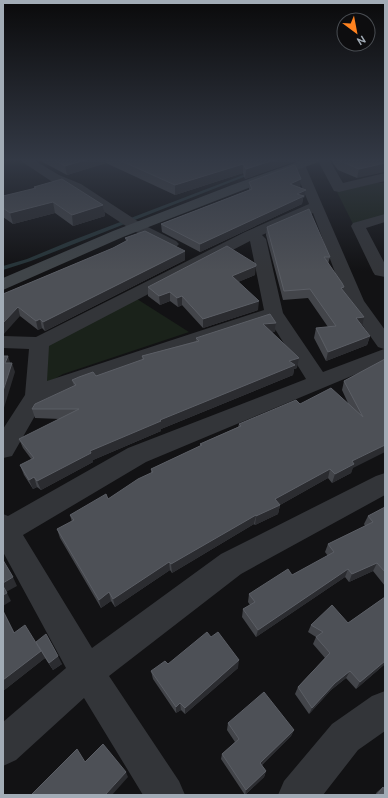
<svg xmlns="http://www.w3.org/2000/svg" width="388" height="798" font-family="Ubuntu,sans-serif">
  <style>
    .green { fill: #1a221a }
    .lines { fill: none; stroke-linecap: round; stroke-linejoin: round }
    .stream { fill: #273539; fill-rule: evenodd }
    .street { fill: #333539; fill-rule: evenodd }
    .secondary { fill: #404549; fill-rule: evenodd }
    .wall { fill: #43454a }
    .shaded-wall { fill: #2b2c30 }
    .building { fill: #4d5056; stroke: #5b5e65 }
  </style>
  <rect width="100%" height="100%" fill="#121214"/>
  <!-- green -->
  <path class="green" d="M375,183H385V215L353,224L337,192Z
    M137,299L189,332L63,374L42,386L45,347Z"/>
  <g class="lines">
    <!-- stream -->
    <path class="stream" d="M251,172L254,173L31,261L3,270V266L27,259L68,242Z"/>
    <!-- street -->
    <path class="street" d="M18,159H32L59,175L81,184L142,224L176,241L179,244L176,247L171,249L166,247L132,230L71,190L51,181Z
      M317,159H329L343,183L385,173V181L339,192L334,191Z
      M299,161L303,162L305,165L364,301L385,330V362L146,462L23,535L92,648L221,554L376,476L385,473V495L241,574L109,676L179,781L185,795H143L84,698L16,760L3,766V722L66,668L3,552V514L8,516L128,448L306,379L270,321L73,387L44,400L12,456L3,458V429L25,395L29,349L3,348V336L36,337L245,232L309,204L293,165L295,162ZM313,213L346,302L378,347L384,349L323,372L283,313L266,239L262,235ZM250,241L264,310L47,381L49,346Z
      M385,214V222L366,228L385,264V277L375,275L373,272L351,226L353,223Z
      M385,691V731L358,750L323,795H278L284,781L332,724L372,696Z"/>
    <!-- secondary -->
    <path class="secondary" d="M306,159H323L321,161L261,183L123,237L3,290V278L113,231L232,185Z"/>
  </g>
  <!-- wall -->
  <path class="wall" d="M37,159H302L245,179L243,173L175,195L106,163L67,175Z
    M330,159H385L357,178L338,170Z
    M301,179L300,187H299L306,190L304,198H303L302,204L200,252L162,232L161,224L249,190V182Z
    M34,187L103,205L105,216L73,226L55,213L13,224L3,217V196L34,189Z
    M267,227L330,257L328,264L362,326L370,336L367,345L326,361L314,338L316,328L328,327L308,298L283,300L266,235Z
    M125,238L185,251V260L45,331L42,328L38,330L20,316L3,294L113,248L126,241Z
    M255,275L238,282L258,310L203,328L182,305L178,307L170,301L160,305L148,296V287Z
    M276,323L275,332H272L297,368L294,369L293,375L161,429V431L93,460V462L41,490L37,487L33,489L24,475L20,465L32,460L23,448L19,439L60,419L35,418L32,409L74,386L72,380L96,376L142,360V356L196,341V338Z
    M385,359L351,473L332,483L328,478L280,505L278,514L255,525L254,524L172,573L170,570L115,607L111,601L101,608L60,538L57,529L72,522L70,515L108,499L151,473V469L200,446V444L238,427L239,424L300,404L348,403L342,390L344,381Z
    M385,507V586L373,571L349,582L345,577L256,637L242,617L243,609L250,605L248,602L249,594L292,575L328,556L325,552L328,544L365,526L364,524L368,516Z
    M385,597V664L356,689L346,678L331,690L309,714L295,694L298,687L325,658L313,644L316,637L308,632L311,625L348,623Z
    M3,610L14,632L37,645L62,664L53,670L43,655L45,658L3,691Z
    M211,637L238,668L185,714L181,710L176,713L153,679L151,671L168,664Z
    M228,723L294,730L291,736L262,765L266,771L264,777L245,795L221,759L222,754L235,742L227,730Z
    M383,787L385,795H375L377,792Z"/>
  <!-- shaded-wall -->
  <path class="shaded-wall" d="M88,159H106V163L67,175L65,166Z
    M277,159H302L245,179L246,169Z
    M385,163V172L357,178L359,169Z
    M243,164V173L175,195V185Z
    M301,179L300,187L289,191L290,184Z
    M306,190L304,198H303L302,204L200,252V244L297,194Z
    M53,202L55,213L13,224L10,213Z
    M103,205L105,216L73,226L72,215Z
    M185,251V260L45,331L43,322Z
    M256,266L255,275L231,285L232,276Z
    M170,292V301L160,305L159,296Z
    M182,296V305L178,307L177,298Z
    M259,301L258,310L203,328V319Z
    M18,307L20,316L3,335V323Z
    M364,317L362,327L356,318Z
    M40,319L42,328L38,330L36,321Z
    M276,323L275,332L262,334L263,324Z
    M370,336L367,345L326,361L328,352Z
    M8,356L11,365L5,363Z
    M299,358L297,368L294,369L293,375L161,429V431L93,460V462L41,490L37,481L90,451L289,361Z
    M12,363L15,372L3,411V391Z
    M385,445V452L353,468L351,473L332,483L335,474L352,461Z
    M330,469L328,478L280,505L278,514L255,525L256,516L275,499Z
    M34,477L37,487L33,489L29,480Z
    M256,515L254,524L172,573L171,564Z
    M169,562L170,570L115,607L113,599Z
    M377,563L373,571L349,582L352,574Z
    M348,569L345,577L256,637L258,630Z
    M13,577L17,586L6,592L3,586V583Z
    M109,592L111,601L101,608L99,600Z
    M7,593L11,601L3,606V595Z
    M3,610L18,640L14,633Z
    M41,651L45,658L3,691V680Z
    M58,656L62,664L53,670L49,663Z
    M239,660L238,668L185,714V708Z
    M385,661V664L356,689L360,682Z
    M350,671L346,678L331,690L309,714L312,708L335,683Z
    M180,703L181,710L176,713V707Z
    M294,730L291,736L258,768L260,763Z
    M266,771L264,777L245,795L246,790Z
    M126,772L128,777L112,795H105Z"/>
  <!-- building -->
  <path class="building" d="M52,159H88L65,166Z
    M117,159H277L246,169L243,164L175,185Z
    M338,159H385V163L359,169L340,161Z
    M295,165L301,179L290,184L306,190L297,194L304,196L200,244L161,224L252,189L249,182Z
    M62,179L103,205L72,215L53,202L10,213L3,208V196L36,188L34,187Z
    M309,209L330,257H324L342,283L344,287L341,288L364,317L356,318L370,336L328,352L316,328L336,326L310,289L284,291L267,227Z
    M145,231L185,251L43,322L40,319L36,321L18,307L3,323V294L113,248L128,240L125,238Z
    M227,246L256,264V266L232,276L259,301L203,319L182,296L177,298L170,292L159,296L148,287Z
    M270,314L276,323L263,324L299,358L289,361L295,365L160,420L161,421L90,451L91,453L37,481L34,477L29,480L20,465L34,458L19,439L79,409H32L35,404L76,385L72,380L79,377L93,372L96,376L144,359L142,356L199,341L196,338Z
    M3,356H8L5,363H12L3,391Z
    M385,359V445L352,461L354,464L335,474L330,469L275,499L280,505L256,516V515L171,564L169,562L113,599L109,592L99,600L57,529L74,520L70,515L106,494L108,499L138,479L153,472L151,469L202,445L200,444L241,426L239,424L296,400L300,404L331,388L363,417L344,381Z
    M385,507V572L377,563L352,574L348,569L258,630L243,609L255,602L249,594L288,569L292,575L334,552L328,544L373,522L368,516Z
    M3,560L13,577L3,583Z
    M3,586L7,593L3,595Z
    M385,597V661L360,682L350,671L335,683L312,708L298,687L330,653L316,637L323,632L311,625L332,605L348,623Z
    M3,611L14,633L25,625L41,651L3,680Z
    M207,632L211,637L218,632L239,660L185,708L180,703L176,707L151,671L165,661L168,664Z
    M46,634L58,656L49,663L36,642Z
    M264,692L294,730L260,763L266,771L246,790L222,754L239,739L228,723Z
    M103,744L126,772L105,795H31L77,749L85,762Z
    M383,787L385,790V795H377Z"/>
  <!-- sky -->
  <linearGradient id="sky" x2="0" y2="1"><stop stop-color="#0a0a0b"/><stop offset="0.59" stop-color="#333945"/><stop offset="1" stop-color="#333945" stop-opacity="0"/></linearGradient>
  <rect width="388" height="271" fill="url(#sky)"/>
  <!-- border -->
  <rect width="388" height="798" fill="none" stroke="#a2acb6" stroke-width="8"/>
  <!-- north arrow -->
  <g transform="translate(356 32) rotate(148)"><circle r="19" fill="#0d0d0f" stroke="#494d52"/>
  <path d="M0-3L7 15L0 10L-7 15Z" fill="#ff821f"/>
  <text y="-6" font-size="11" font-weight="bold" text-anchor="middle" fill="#a2acb6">N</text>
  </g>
</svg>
